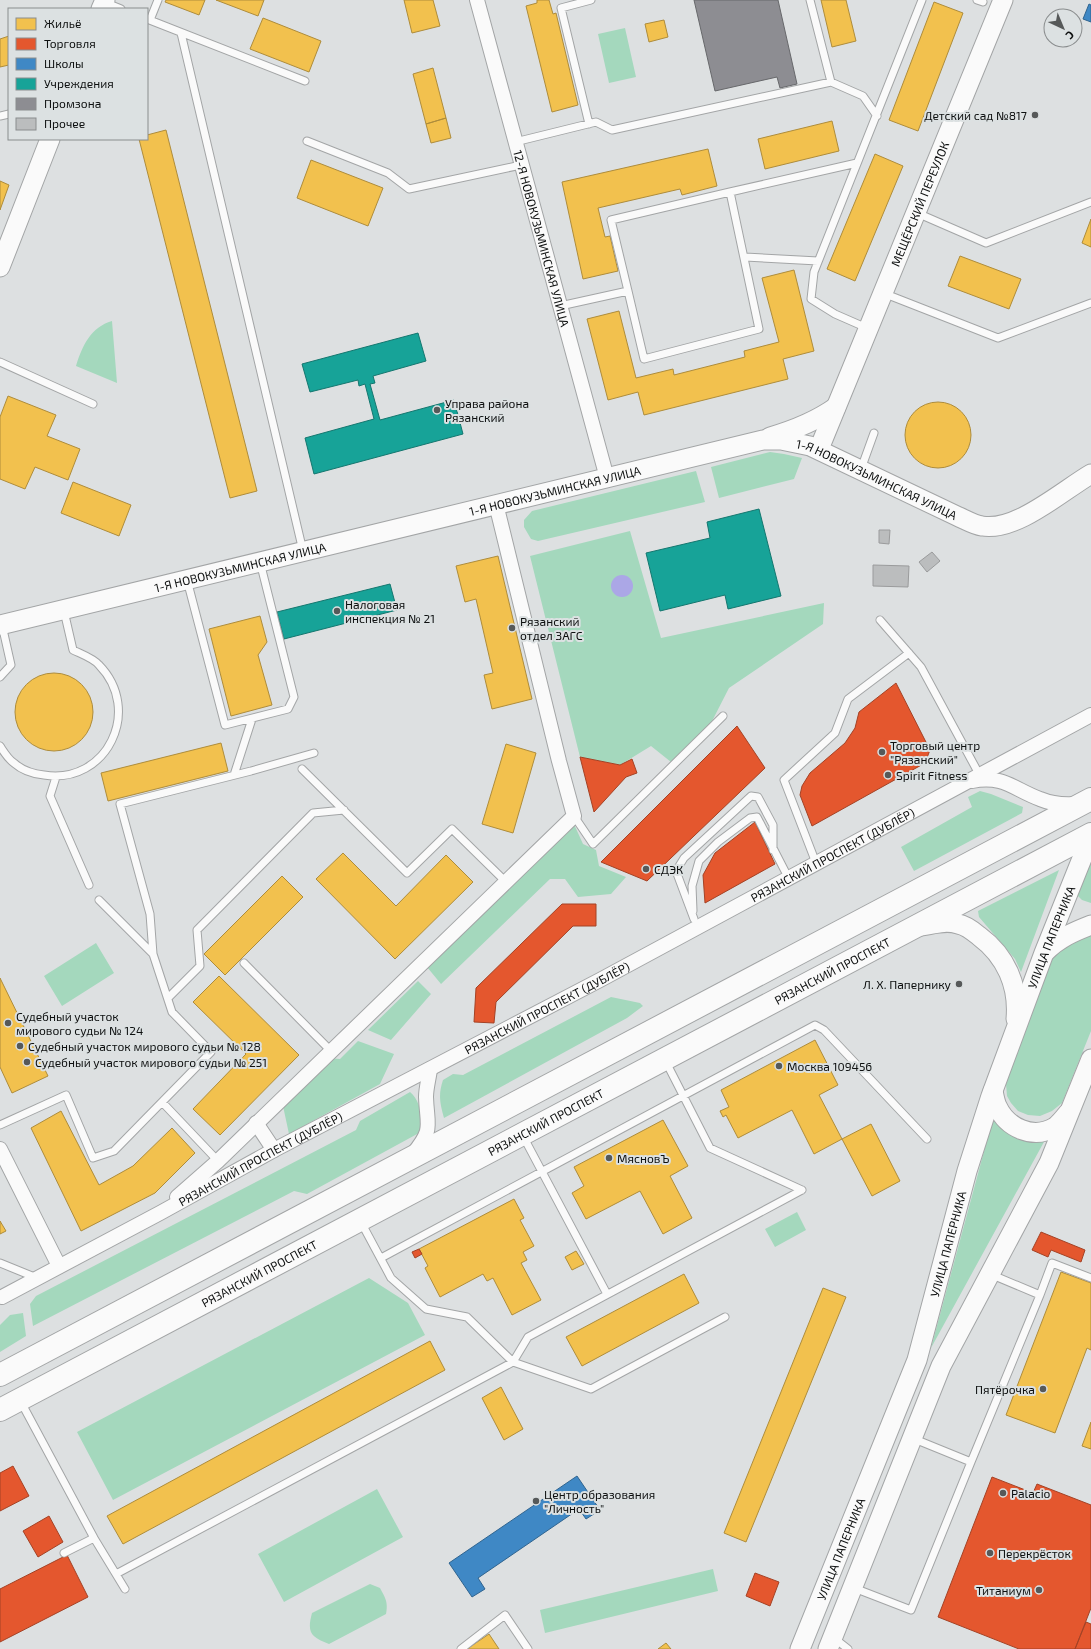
<svg xmlns="http://www.w3.org/2000/svg" width="1091" height="1649" font-family="'Exo 2',sans-serif">
  <style>
    .green { fill: #a4d8bd }
    .water { fill: #aba7e6 }
    .homes { fill: #f2c14e; stroke: #ae8c3b }
    .shops { fill: #e4572e; stroke: #a44225 }
    .schools { fill: #3f88c5; stroke: #30648f }
    .public { fill: #17a398; stroke: #14776f }
    .industry { fill: #8d8d92; stroke: #67686b }
    .building { fill: #bbbdbe; stroke: #9a9b9c }
    .lines { fill: none; stroke-linecap: round; stroke-linejoin: round }
    .lane-casing { stroke: #a3a5a6; stroke-width: 9 }
    .street-casing { stroke: #a3a5a6; stroke-width: 16 }
    .secondary-casing { stroke: #a3a5a6; stroke-width: 21 }
    .primary-casing { stroke: #a3a5a6; stroke-width: 24 }
    .lane { stroke: #fafafa; stroke-width: 7 }
    .street { stroke: #fafafa; stroke-width: 14 }
    .secondary { stroke: #fafafa; stroke-width: 19 }
    .primary { stroke: #fafafa; stroke-width: 22 }
    .poi-dot { fill: #565959; stroke: #dce1e2; stroke-width: 1.5 }
    .labels { text-anchor: middle; dominant-baseline: central; stroke-width: 4; stroke-linejoin: round; paint-order: stroke }
    .poi-label { font-size: 12px; fill: #0e1010; stroke: #dce1e2; text-anchor: start }
    .street-label { font-size: 12px; fill: #0e1010; stroke: #dce1e2 }
  </style>
  <rect width="100%" height="100%" fill="#dde0e1"/>
  <!-- green -->
  <path class="green" d="M625,28L636,77L609,83L598,34Z
    M112,321L117,383L76,366C82,346 91,327 112,321Z
    M770,452L784,454L802,458L794,479L719,498L711,467Z
    M696,471L705,502L538,541L531,539L524,527V520L532,511Z
    M630,531L661,638L824,603L823,624L729,688L709,727L671,762L651,746L620,765L580,757L530,556Z
    M980,791L991,794L1023,807L1022,813L914,871L901,847L972,807L968,797Z
    M573,822L583,844L596,850L599,866L626,877L611,894L578,897L565,879H550L441,984L427,967Z
    M1091,860V903L1082,900L1077,895Z
    M1059,870L1021,972L1015,959L979,917L978,911Z
    M1091,932V1031L1062,1103L1052,1111L1040,1116L1028,1115L1018,1111L1011,1103L1007,1096L1006,1084L1054,952Z
    M96,943L114,973L62,1006L44,976Z
    M418,981L431,994L391,1040L368,1030Z
    M611,997L640,1003L643,1006L627,1018L444,1118C440,1103 438,1095 443,1080L453,1074L463,1075Z
    M358,1041L394,1054L380,1084L289,1134L283,1106L328,1058L340,1059Z
    M410,1092C421,1101 424,1121 419,1133L307,1194L294,1191L33,1326L30,1304L36,1296L356,1130L360,1121Z
    M993,1118L1045,1140L931,1348Z
    M797,1212L806,1230L775,1247L765,1229Z
    M369,1278L408,1303L425,1335L113,1500L77,1432Z
    M23,1313L26,1336L0,1352V1325L10,1315Z
    M377,1489L403,1537L284,1602L258,1554Z
    M713,1569L718,1591L545,1633L540,1610Z
    M370,1584L380,1588C386,1599 388,1602 386,1614L329,1644C310,1637 307,1632 312,1613Z"/>
  <!-- water -->
  <path class="water" d="M611 586a11 11 0 1 1 22 0a11 11 0 1 1-22 0Z"/>
  <!-- homes -->
  <path class="homes" d="M166,0H205L199,15L165,2Z
    M216,0H264L258,16Z
    M404,0H433L440,26L412,33Z
    M537,0H549L553,14L556,13L578,105L552,112L526,6L537,3Z
    M821,0H846L856,41L832,47Z
    M934,2L963,13L918,131L889,120Z
    M263,18L321,41L309,72L250,49Z
    M664,20L668,37L649,42L645,24Z
    M9,36V65L0,67V39Z
    M433,68L446,118L426,124L413,74Z
    M446,118L451,138L431,143L426,124Z
    M832,121L839,151L765,169L758,139Z
    M166,130L257,491L230,498L139,139H147V135Z
    M708,149L717,186L682,195L680,189L598,208L605,237L610,236L618,271L583,279L562,182Z
    M875,154L903,166L855,281L827,269Z
    M311,160L383,188L368,226L297,198Z
    M0,181L9,185L0,210Z
    M1091,219V247L1082,243Z
    M960,256L1021,279L1009,309L948,286Z
    M794,270L814,351L783,359L788,379L644,415L638,392L608,400L587,319L619,311L636,378L673,369L674,375L745,357L744,351L779,342L762,278Z
    M8,396L56,415L47,436L80,449L68,480L35,467L25,489L0,479V417Z
    M905 435a33 33 0 1 1 66 0a33 33 0 1 1-66 0Z
    M73,482L131,505L119,536L61,513Z
    M498,556L532,699L492,709L484,675L493,673L476,599L465,602L456,566Z
    M260,616L267,642L258,655L272,705L231,716L209,629Z
    M15 712a39 39 0 1 1 78 0a39 39 0 1 1-78 0Z
    M221,743L228,771L108,801L101,773Z
    M506,744L536,753L513,833L482,824Z
    M343,853L396,906L446,855L473,882L395,959L316,879Z
    M282,876L303,897L225,975L204,954Z
    M219,976L299,1055L220,1135L193,1109L246,1054L193,1002Z
    M0,978L48,1076L12,1093L0,1067Z
    M815,1040L838,1085L819,1095L842,1139L814,1154L792,1110L738,1138L726,1115L723,1117L720,1111L729,1107L721,1090Z
    M61,1111L99,1185L133,1166L172,1128L195,1153L155,1193L81,1231L31,1128Z
    M663,1120L688,1166L670,1176L692,1218L663,1234L640,1191L586,1219L572,1193L584,1186L574,1167Z
    M871,1124L900,1181L872,1196L842,1139Z
    M514,1199L524,1218L520,1220L534,1246L523,1252L527,1260L521,1263L541,1300L512,1315L493,1278L487,1281L483,1274L440,1297L425,1268L428,1266L419,1249Z
    M0,1221L6,1231L0,1234Z
    M576,1251L584,1264L572,1270L565,1257Z
    M1061,1272L1091,1283V1350L1087,1348L1055,1433L1006,1415Z
    M684,1274L699,1303L582,1366L566,1337Z
    M823,1288L846,1297L746,1542L724,1533Z
    M430,1341L445,1370L123,1544L107,1516Z
    M501,1387L523,1429L504,1440L482,1398Z
    M1091,1422V1449L1082,1446Z
    M489,1634L499,1649H467Z
    M666,1643L671,1649H658Z"/>
  <!-- shops -->
  <path class="shops" d="M896,683L930,750L925,763L812,826L800,795L802,786L810,773L845,743L855,728L859,712Z
    M737,726L765,768L647,881L601,862Z
    M580,757L620,765L632,759L637,773L626,777L594,812Z
    M755,822L775,864L705,903L703,875L715,853Z
    M562,904H596V926H573L496,1002L494,1023L474,1022L476,988Z
    M1041,1232L1085,1250L1081,1262L1051,1250L1048,1257L1032,1250Z
    M419,1249L422,1254L415,1258L412,1252Z
    M13,1466L29,1496L0,1511V1473Z
    M992,1477L1033,1493L1037,1484L1091,1505V1608L1075,1649H1019L938,1617Z
    M49,1516L63,1542L38,1557L23,1531Z
    M67,1555L88,1597L0,1642V1589Z
    M755,1573L779,1582L770,1606L746,1596Z
    M1086,1622L1091,1624V1649H1075Z"/>
  <!-- schools -->
  <path class="schools" d="M1089,4L1091,5V22L1083,19Z
    M577,1476L600,1510L586,1519L579,1509L478,1578L485,1589L472,1597L449,1563Z"/>
  <!-- public -->
  <path class="public" d="M418,333L426,361L373,376L375,383L370,384L380,420L454,400L463,434L314,474L305,438L374,419L365,384L359,386L358,380L310,392L302,364Z
    M759,509L781,596L728,609L725,595L660,611L646,553L710,538L707,522Z
    M390,584L397,610L284,639L277,612Z"/>
  <!-- industry -->
  <path class="industry" d="M694,0H778L797,84L780,88L777,77L715,91Z"/>
  <!-- building -->
  <path class="building" d="M879,530H890L889,544L879,543Z
    M932,552L940,561L927,572L919,562Z
    M873,565L909,566L908,587L873,586Z"/>
  <g class="lines">
    <!-- lane casing -->
    <g class="lane-casing">
      <path id="lane" d="M810,0L831,82
        M977,0L983,2
        M104,2L121,9
        M147,19L305,81
        M150,20L158,0
        M181,33L303,551
        M0,116L9,114
        M589,124L561,8L591,0
        M307,141L388,173L409,189L521,165
        M515,142L596,122L612,130L831,82L863,96L877,116
        M730,192L857,163
        M917,213L986,243L1091,202
        M745,257L818,261
        M883,293L998,338L1091,303
        M560,306L628,291L644,359L759,329L730,192L611,220L628,291
        M867,328L835,314L811,299L814,272L922,0
        M0,362L93,404
        M861,469L874,433
        M187,580L225,725L288,709L294,697L260,562
        M880,620L921,667L979,774
        M0,677L11,665L2,625
        M0,746C4,752 8,759 14,763C22,770 34,774 44,775C107,785 143,710 99,665C93,658 81,654 73,650L64,611
        M302,769L407,873L452,829L506,882
        M234,775L252,719
        M56,777L50,796L89,885
        M574,816L593,844L723,716
        M816,863L784,780L835,733L848,699L909,653
        M693,911L692,886L699,861L718,842L750,818L757,817L788,877
        M694,919L676,871L684,858L751,796L758,797L773,825V850
        M153,954L150,914L120,804L251,771L314,753
        M244,963L331,1051
        M168,998L200,966L197,930L313,813L344,810
        M666,1062L710,1148L802,1190
        M162,1102L218,1161
        M0,1125L66,1095L93,1158L114,1151L211,1052L172,1012L153,954L99,900
        M523,1136L607,1294
        M361,1222L391,1278L426,1309L467,1317L513,1362L591,1389L725,1317
        M381,1258L815,1025L824,1030L927,1139
        M0,1263L37,1278
        M990,1274L1040,1295L1052,1263L1091,1278
        M21,1402L94,1538L125,1589
        M971,1462L1040,1295
        M64,1553L94,1538
        M116,1574L513,1362L528,1337L802,1190
        M854,1588L911,1610L971,1462L912,1438
        M834,1638L848,1649
        M461,1649L505,1615L528,1649"/>
    </g>
    <!-- street casing -->
    <g class="street-casing">
      <g id="street">
        <path id="s1" d="M477,0L607,478"/>
        <path d="M972,781C1004,775 1013,789 1040,799C1052,804 1064,805 1076,804"/>
        <path d="M256,1123L274,1150"/>
        <path d="M0,1149L59,1266"/>
        <path d="M413,1154C434,1128 427,1127 426,1097C426,1088 429,1078 430,1069"/>
        <path d="M177,1197L218,1161L574,816L559,761L496,504"/>
        <path id="s2" d="M2,1297L160,1213L274,1150L600,980L1091,715"/>
      </g>
    </g>
    <!-- secondary casing -->
    <g class="secondary-casing">
      <g id="secondary">
        <path d="M101,9L105,0"/>
        <path d="M0,267L50,139"/>
        <path d="M770,437C794,430 815,422 836,407"/>
        <path id="s3" d="M819,449L1003,0"/>
        <path id="s4" d="M0,625L763,440H781L810,446L959,517C966,520 974,525 982,526C1016,532 1062,491 1091,474"/>
        <path d="M922,926C934,924 946,920 958,924C965,925 973,931 979,936C1006,956 1019,986 1016,1019"/>
        <path d="M1045,952C1059,938 1073,932 1091,925"/>
        <path d="M993,1091C994,1096 995,1102 997,1106C1007,1128 1033,1140 1055,1127C1059,1124 1064,1118 1068,1113"/>
        <path id="s5" d="M800,1649L917,1360L967,1171L991,1096L1044,953L1091,836"/>
        <path d="M828,1649L941,1366L1049,1163L1091,1059"/>
      </g>
    </g>
    <!-- primary casing -->
    <g class="primary-casing">
      <g id="primary">
        <path d="M0,1375L1091,799"/>
        <path id="s6" d="M0,1410L1091,834"/>
      </g>
    </g>
    <!-- lane -->
    <use href="#lane" class="lane"/>
    <!-- street -->
    <use href="#street" class="street"/>
    <!-- secondary -->
    <use href="#secondary" class="secondary"/>
    <!-- primary -->
    <use href="#primary" class="primary"/>
  </g>
  <!-- markers -->
  <g class="poi-dot">
    <circle cx="1035" cy="115" r="4"/>
    <circle cx="437" cy="410" r="4"/>
    <circle cx="337" cy="611" r="4"/>
    <circle cx="512" cy="628" r="4"/>
    <circle cx="882" cy="752" r="4"/>
    <circle cx="888" cy="775" r="4"/>
    <circle cx="646" cy="869" r="4"/>
    <circle cx="959" cy="984" r="4"/>
    <circle cx="8" cy="1023" r="4"/>
    <circle cx="20" cy="1046" r="4"/>
    <circle cx="27" cy="1062" r="4"/>
    <circle cx="779" cy="1066" r="4"/>
    <circle cx="609" cy="1158" r="4"/>
    <circle cx="1043" cy="1389" r="4"/>
    <circle cx="1003" cy="1493" r="4"/>
    <circle cx="536" cy="1501" r="4"/>
    <circle cx="990" cy="1553" r="4"/>
    <circle cx="1039" cy="1590" r="4"/>
  </g>
  <g class="labels">
    <!-- poi labels -->
    <g class="poi-label">
      <text x="1027" y="115" text-anchor="end">Детский сад №817</text>
      <text x="445" y="403">Управа района<tspan x="445" dy="14">Рязанский</tspan></text>
      <text x="345" y="604">Налоговая<tspan x="345" dy="14">инспекция № 21</tspan></text>
      <text x="520" y="621">Рязанский<tspan x="520" dy="14">отдел ЗАГС</tspan></text>
      <text x="890" y="745">Торговый центр<tspan x="890" dy="14">"Рязанский"</tspan></text>
      <text x="896" y="775">Spirit Fitness</text>
      <text x="654" y="869">СДЭК</text>
      <text x="951" y="984" text-anchor="end">Л. Х. Папернику</text>
      <text x="16" y="1016">Судебный участок<tspan x="16" dy="14">мирового судьи № 124</tspan></text>
      <text x="28" y="1046">Судебный участок мирового судьи № 128</text>
      <text x="35" y="1062">Судебный участок мирового судьи № 251</text>
      <text x="787" y="1066">Москва 109456</text>
      <text x="617" y="1158">МясновЪ</text>
      <text x="1035" y="1389" text-anchor="end">Пятёрочка</text>
      <text x="1011" y="1493">Palacio</text>
      <text x="544" y="1494">Центр образования<tspan x="544" dy="14">"Личность"</tspan></text>
      <text x="998" y="1553">Перекрёсток</text>
      <text x="1031" y="1590" text-anchor="end">Титаниум</text>
    </g>
    <!-- street labels -->
    <g class="street-label">
      <text stroke="none"><textPath href="#s3" startOffset="265">МЕЩЁРСКИЙ ПЕРЕУЛОК</textPath></text>
      <text stroke="none"><textPath href="#s1" startOffset="247">12-Я НОВОКУЗЬМИНСКАЯ УЛИЦА</textPath></text>
      <text stroke="none"><textPath href="#s4" startOffset="907">1-Я НОВОКУЗЬМИНСКАЯ УЛИЦА</textPath></text>
      <text stroke="none"><textPath href="#s4" startOffset="571">1-Я НОВОКУЗЬМИНСКАЯ УЛИЦА</textPath></text>
      <text stroke="none"><textPath href="#s4" startOffset="247">1-Я НОВОКУЗЬМИНСКАЯ УЛИЦА</textPath></text>
      <text stroke="none"><textPath href="#s2" startOffset="941">РЯЗАНСКИЙ ПРОСПЕКТ (ДУБЛЁР)</textPath></text>
      <text stroke="none"><textPath href="#s5" startOffset="756">УЛИЦА ПАПЕРНИКА</textPath></text>
      <text stroke="none"><textPath href="#s6" startOffset="941">РЯЗАНСКИЙ ПРОСПЕКТ</textPath></text>
      <text stroke="none"><textPath href="#s2" startOffset="617">РЯЗАНСКИЙ ПРОСПЕКТ (ДУБЛЁР)</textPath></text>
      <text stroke="none"><textPath href="#s6" startOffset="617">РЯЗАНСКИЙ ПРОСПЕКТ</textPath></text>
      <text stroke="none"><textPath href="#s2" startOffset="293">РЯЗАНСКИЙ ПРОСПЕКТ (ДУБЛЁР)</textPath></text>
      <text stroke="none"><textPath href="#s5" startOffset="432">УЛИЦА ПАПЕРНИКА</textPath></text>
      <text stroke="none"><textPath href="#s6" startOffset="293">РЯЗАНСКИЙ ПРОСПЕКТ</textPath></text>
      <text stroke="none"><textPath href="#s5" startOffset="108">УЛИЦА ПАПЕРНИКА</textPath></text>
    </g>
  </g>
  <!-- legend -->
  <rect x="8" y="8" width="140" height="132" fill="#dce1e2" stroke="#8a8d8e"/>
  <rect x="16" y="18" width="20" height="12" fill="#f2c14e" stroke="#8a8d8e"/>
  <text x="44" y="28" font-size="12" fill="#0e1010">Жильё</text>
  <rect x="16" y="38" width="20" height="12" fill="#e4572e" stroke="#8a8d8e"/>
  <text x="44" y="48" font-size="12" fill="#0e1010">Торговля</text>
  <rect x="16" y="58" width="20" height="12" fill="#3f88c5" stroke="#8a8d8e"/>
  <text x="44" y="68" font-size="12" fill="#0e1010">Школы</text>
  <rect x="16" y="78" width="20" height="12" fill="#17a398" stroke="#8a8d8e"/>
  <text x="44" y="88" font-size="12" fill="#0e1010">Учреждения</text>
  <rect x="16" y="98" width="20" height="12" fill="#8d8d92" stroke="#8a8d8e"/>
  <text x="44" y="108" font-size="12" fill="#0e1010">Промзона</text>
  <rect x="16" y="118" width="20" height="12" fill="#bbbdbe" stroke="#8a8d8e"/>
  <text x="44" y="128" font-size="12" fill="#0e1010">Прочее</text>
  <!-- north arrow -->
  <g transform="translate(1063 28) rotate(136)"><circle r="19" fill="#dce1e2" stroke="#8a8d8e"/>
  <path d="M0-3L7 15L0 10L-7 15Z" fill="#565959"/>
  <text y="-6" font-size="11" font-weight="bold" text-anchor="middle" fill="#0e1010">С</text>
  </g>
</svg>
